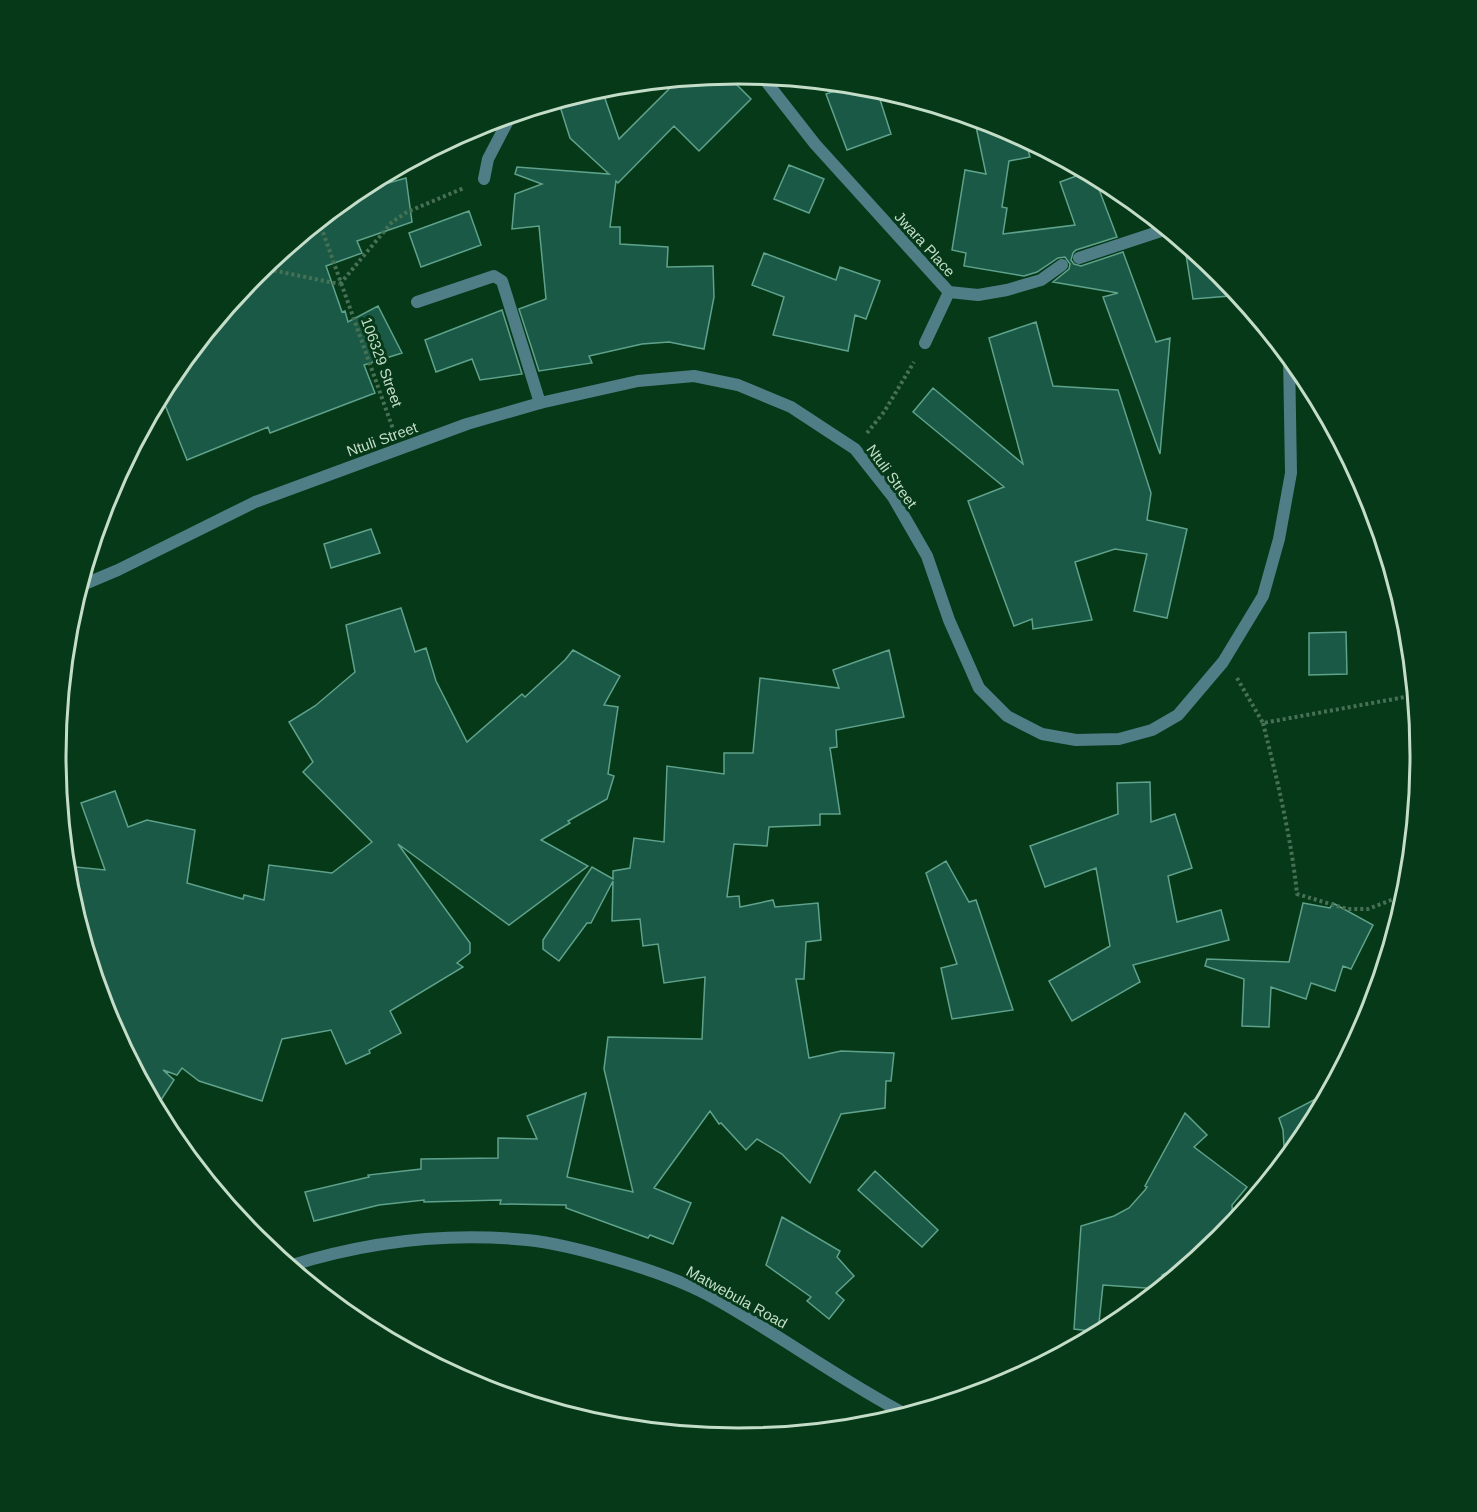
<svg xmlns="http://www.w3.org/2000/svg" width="1477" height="1512" font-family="Helvetica,sans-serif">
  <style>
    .building { fill: #195946; stroke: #5fa28c; stroke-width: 1.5 }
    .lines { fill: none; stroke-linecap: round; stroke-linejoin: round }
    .path { stroke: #477154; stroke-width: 4; stroke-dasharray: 3 3; stroke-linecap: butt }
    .service { stroke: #4f7e87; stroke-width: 12 }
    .minor { stroke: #4f7e87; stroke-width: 12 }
    .labels { text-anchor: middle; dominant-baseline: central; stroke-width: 6; stroke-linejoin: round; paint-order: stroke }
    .street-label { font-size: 15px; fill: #c4ddc8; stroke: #063918 }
    .rim { fill: none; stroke: #c4ddc8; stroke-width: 3 }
  </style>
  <rect width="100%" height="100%" fill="#063918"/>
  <!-- building -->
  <path class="building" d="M726,74L751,99L699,151L674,126L618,183L616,181L610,227H620V244L668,247L667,267L713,266L714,297L704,349L669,342L642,344L589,356L592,363L539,371L519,309L546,299L539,226L512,229L515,194L542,184L515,174L517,167L609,174L570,138L558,100L601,87L619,139L679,79Z
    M855,84L876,87L891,134L847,150L826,94Z
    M974,117L1000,125L1025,139L1030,157L1009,161L1002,207L1007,208L1003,234L1075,225L1060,182L1087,172L1094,176L1117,237L1076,250L1073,253L1071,260L1074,264L1081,266L1123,252L1156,342L1170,338L1160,454L1103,297L1118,293L1053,282L1069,269L1070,264L1065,257L1058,258L1037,272L1024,276L964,266L966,253L952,250L965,170L986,174Z
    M789,165L824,179L809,213L774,199Z
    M406,178L412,222L357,241L362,253L326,266L342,312L345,311L348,322L378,306L402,353L364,365L375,393L270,433L268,427L187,460L161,395L171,376L256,273L353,193Z
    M469,211L481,245L421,267L409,233Z
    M1184,242L1222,273L1228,281L1230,296L1193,299Z
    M764,253L836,280L840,267L880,281L866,319L855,315L848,351L773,335L784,297L752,285Z
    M502,310L522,374L480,380L472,359L436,372L425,340Z
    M1036,322L1053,386L1118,390L1151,493L1147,520L1187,529L1167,618L1134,611L1147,554L1115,549L1075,562L1092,620L1033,629L1032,619L1014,626L968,501L1004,487L913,412L933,388L1023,464L989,338Z
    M371,529L380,553L331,568L324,544Z
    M401,608L415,652L426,648L436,681L467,742L522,694L525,697L565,660L573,650L620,676L604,705L618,707L608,774L614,776L607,799L568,821L570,823L541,840L588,866L509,925L398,844L470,943V953L457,963L463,967L390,1011L401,1033L369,1050L370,1053L346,1064L331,1030L282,1039L262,1101L199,1081L182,1068L177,1075L163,1070L174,1080L161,1100L147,1091L107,1017L72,900L76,867L105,870L81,803L115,791L128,827L147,820L195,830L187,883L243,899L244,895L264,900L269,865L332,873L372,842L303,772L313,762L289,722L315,706L355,672L346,625Z
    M1346,632L1347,674L1309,675V633Z
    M889,650L904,717L836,730L837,747L830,748L840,814H820V825L769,827L767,846L734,844L727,897L739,896L740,907L773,900L775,907L818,903L821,940L806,942L804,979H796L809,1058L841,1051L894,1053L891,1081H886L885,1108L841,1114L810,1183L782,1154L757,1139L746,1150L721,1123L719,1124L710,1111L654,1188L691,1203L673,1244L650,1235L648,1238L566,1208V1205L500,1204L501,1200L424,1202V1200L379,1205L314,1221L305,1192L369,1177L368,1175L421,1169V1159L498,1158V1138L537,1139L527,1116L586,1093L567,1177L633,1192L604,1069L608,1037L702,1039L705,977L664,983L658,944L643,946L640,919L612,921L613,881L591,923H587L559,961L543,949V940L592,867L613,879V871L630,868L634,838L664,842L667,766L724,774V753H753L760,678L839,688L833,670Z
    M1150,782L1151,822L1175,814L1192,868L1168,876L1177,922L1221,910L1229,940L1133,965L1140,982L1072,1021L1049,981L1110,946L1096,868L1045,887L1030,846L1118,814L1117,783Z
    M946,861L969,902L976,900L1013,1010L952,1019L941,968L957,964L926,873Z
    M1303,903L1330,908L1333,903L1373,925L1351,969L1343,966L1335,991L1311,983L1306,999L1271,987L1269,1027L1242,1026L1244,979L1205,966L1207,959L1289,962Z
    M1329,1092L1306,1136L1285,1162L1283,1130L1279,1118Z
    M1185,1113L1207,1135L1194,1147L1247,1187L1232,1205L1233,1225L1222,1239L1209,1238L1207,1251L1199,1257L1162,1275L1164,1286L1160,1289L1103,1285L1098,1332L1074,1329L1081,1226L1114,1216L1129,1208L1145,1190L1147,1187L1145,1186Z
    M875,1171L938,1230L922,1247L858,1190Z
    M782,1217L840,1251L837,1257L854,1276L836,1293L844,1300L829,1319L807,1301L811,1297L766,1265Z"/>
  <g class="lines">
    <!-- path -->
    <path class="path" d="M319,221L393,429
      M262,268L339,284
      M340,284L392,222L407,212L464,188
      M867,433L884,412L914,362
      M1237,678L1263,723L1416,695
      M1263,723C1277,779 1291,836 1297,894L1347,909H1368L1407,894"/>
    <!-- service -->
    <path class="service" d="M417,302L494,276L502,281L540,403"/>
    <!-- minor -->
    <path class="minor" d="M761,75L815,144L949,292
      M484,179L488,159L511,115
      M1079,258L1167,229
      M949,292L978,295L1007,290L1041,280L1062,265
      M925,343L949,292
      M80,586L118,570L255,502L467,424L540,403L638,381L694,376L738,385L791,407L855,449L893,497L927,556L949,620L979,688L1007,716L1042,734L1076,740L1119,739L1152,730L1178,715L1223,662L1263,596L1279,539L1291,473L1289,355
      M289,1266C365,1242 447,1232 527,1240C558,1243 590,1252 620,1261C650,1270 680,1280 708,1295C776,1332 838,1379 907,1415"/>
  </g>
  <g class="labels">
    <!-- street labels -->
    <g class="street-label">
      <text transform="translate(925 244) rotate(48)">Jwara Place</text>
      <text transform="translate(382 362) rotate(70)">106329 Street</text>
      <text transform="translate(382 439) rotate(-20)">Ntuli Street</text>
      <text transform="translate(892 476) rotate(54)">Ntuli Street</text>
      <text transform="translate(737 1297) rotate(29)">Matwebula Road</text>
    </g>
  </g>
  <!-- crop -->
  <path d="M0 0H1477V1512H0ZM66 756a672 672 0 1 1 1344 0a672 672 0 1 1-1344 0Z" fill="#063918" fill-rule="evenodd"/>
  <path class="rim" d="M66 756a672 672 0 1 1 1344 0a672 672 0 1 1-1344 0Z"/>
</svg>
